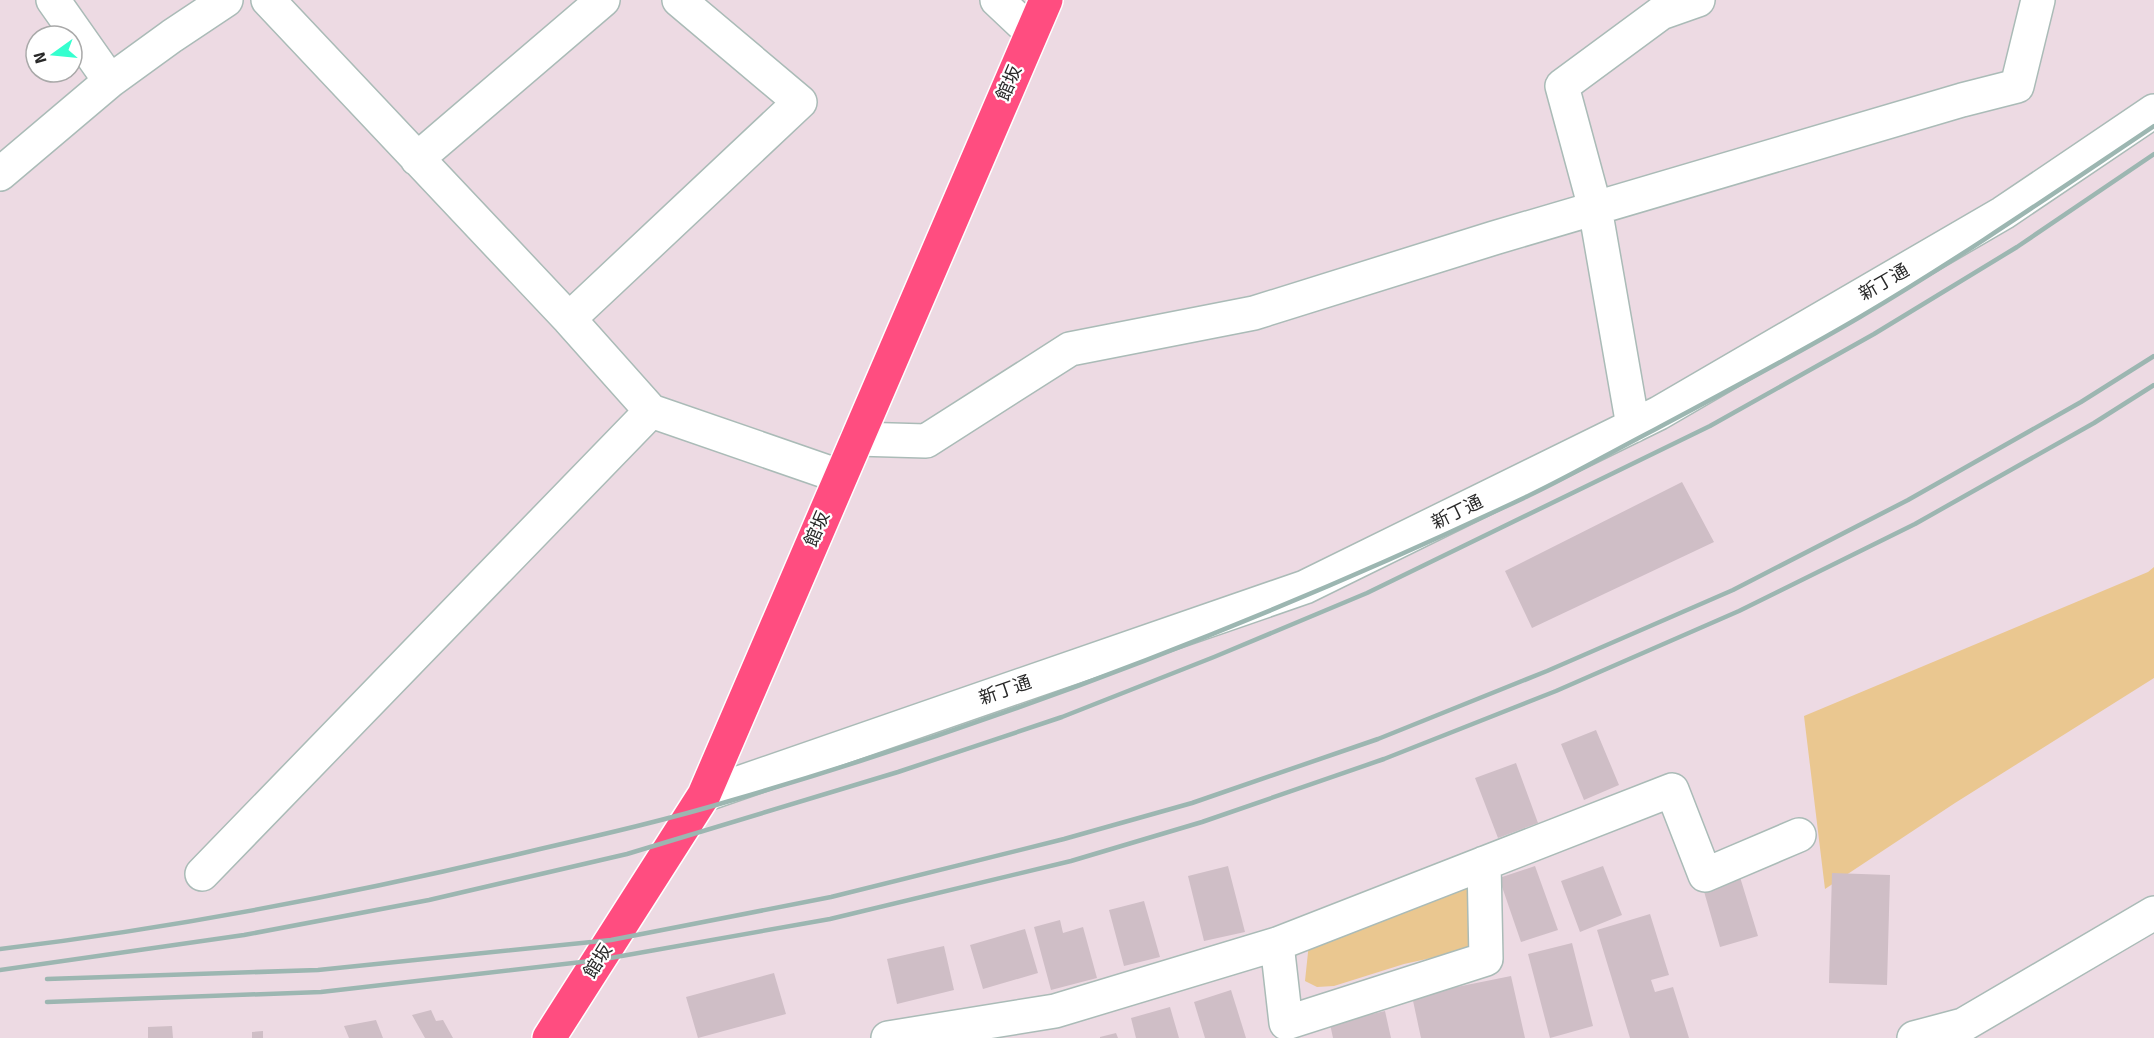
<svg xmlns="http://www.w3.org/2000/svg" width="2154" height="1038" font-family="Signika,'Noto Sans JP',sans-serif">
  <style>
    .green { fill: #eac790 }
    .building { fill: #cfbec6 }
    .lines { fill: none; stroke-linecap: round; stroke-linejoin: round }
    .minor-casing { stroke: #aabbb7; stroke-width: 36 }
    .major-casing { stroke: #fff; stroke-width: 36 }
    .minor { stroke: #fff; stroke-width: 33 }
    .major { stroke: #ff4d80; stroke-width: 33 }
    .rail { stroke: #9cb6b1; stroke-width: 4.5 }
    .labels { text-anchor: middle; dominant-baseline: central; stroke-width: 4.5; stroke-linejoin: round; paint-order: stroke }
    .street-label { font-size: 18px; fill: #292929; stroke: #fff }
  </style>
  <rect width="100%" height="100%" fill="#eddae3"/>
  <!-- green -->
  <path class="green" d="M2154,567V678L1955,803L1825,889L1804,716L2148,572Z
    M1470,877L1472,949L1404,964L1334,986L1317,987L1305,981L1309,943Z"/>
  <!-- building -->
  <path class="building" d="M1682,482L1714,542L1532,628L1505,571Z
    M1596,730L1619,785L1584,800L1561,744Z
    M1516,763L1538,823L1498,838L1475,778Z
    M1228,866L1245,932L1204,941L1188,876Z
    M1535,866L1558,930L1521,942L1499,878Z
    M1603,866L1622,915L1580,932L1561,881Z
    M1832,873L1890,875L1887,985L1829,983Z
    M1740,877L1758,936L1720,947L1703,888Z
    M1144,901L1160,957L1124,966L1109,910Z
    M1650,914L1669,975L1651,980L1655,992L1673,987L1689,1038H1630L1597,930Z
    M1060,920L1063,933L1083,927L1097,978L1051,990L1034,927Z
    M1025,929L1038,973L983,989L970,945Z
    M1572,943L1593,1026L1550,1038L1528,954Z
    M944,946L954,990L897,1004L887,959Z
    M774,973L786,1014L698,1038L686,997Z
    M1511,976L1525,1038H1421L1412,996Z
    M1231,990L1246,1038H1205L1194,1002Z
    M1170,1007L1179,1038H1136L1131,1018Z
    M431,1010L436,1021L443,1020L453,1038H425L412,1015Z
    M1385,1011L1391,1038H1333L1330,1024Z
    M376,1020L383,1038H349L344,1026Z
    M172,1026L173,1038H148V1027Z
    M263,1031V1038H252V1032Z
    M1116,1033L1118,1038H1100V1037Z"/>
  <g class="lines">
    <!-- minor casing -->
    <g class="minor-casing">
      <path id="minor" d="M53,0L110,81
        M268,0L569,319L651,411L839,476
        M997,0L1031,32
        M417,159L603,0
        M0,174L110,81L172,36L226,0
        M569,319L800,102L679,0
        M1633,426L1595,208L1562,86L1661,13L1698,0
        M857,439L926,441L1070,349L1254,313L1494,238L1962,100L2017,86L2038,0
        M704,795L1305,587L1659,413L2003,213L2154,111
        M202,874L651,411
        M1277,944L1286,1023L1486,959L1484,863
        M888,1038L1055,1011L1277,944L1672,790L1705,875L1799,835
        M1914,1038L1963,1025L2154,913"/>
    </g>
    <!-- major casing -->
    <g class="major-casing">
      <path id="major" d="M549,1038L704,795L1046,0"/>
    </g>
    <!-- minor -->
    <use href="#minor" class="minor"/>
    <!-- major -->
    <use href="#major" class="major"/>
    <!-- rail -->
    <path class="rail" d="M0,949C182,927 362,892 540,849C605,834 670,819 733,800C1007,720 1273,617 1530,495C1572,475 1613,451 1654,430C1723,393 1792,357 1860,317C1960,258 2057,191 2154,126
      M0,970L244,935L429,900L627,854L898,772L1062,717L1214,657L1367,593L1710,426L1874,334L2017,247L2154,154
      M47,979L318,970L611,940L831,897L1064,839L1192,803L1378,739L1547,671L1733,590L1908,500L2081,402L2154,356
      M47,1002L321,992L599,960L830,919L1071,861L1202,822L1384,759L1556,691L1739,611L1915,524L2094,423L2154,385"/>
  </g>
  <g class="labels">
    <!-- street labels -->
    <g class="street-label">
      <text transform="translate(1009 83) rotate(-67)">館坂</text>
      <text transform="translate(1884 282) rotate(-30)">新丁通</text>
      <text transform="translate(1457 512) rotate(-26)">新丁通</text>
      <text transform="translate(817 529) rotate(-67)">館坂</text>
      <text transform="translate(1005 690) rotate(-19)">新丁通</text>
      <text transform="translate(598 961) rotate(-58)">館坂</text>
    </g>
  </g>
  <!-- north arrow -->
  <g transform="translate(54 54) rotate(255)"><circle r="28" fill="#ffffff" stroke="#a9a9a9" stroke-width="1.5"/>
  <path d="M0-4.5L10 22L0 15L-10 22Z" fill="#35ffcf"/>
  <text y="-9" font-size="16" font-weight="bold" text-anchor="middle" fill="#292929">N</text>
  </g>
</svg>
